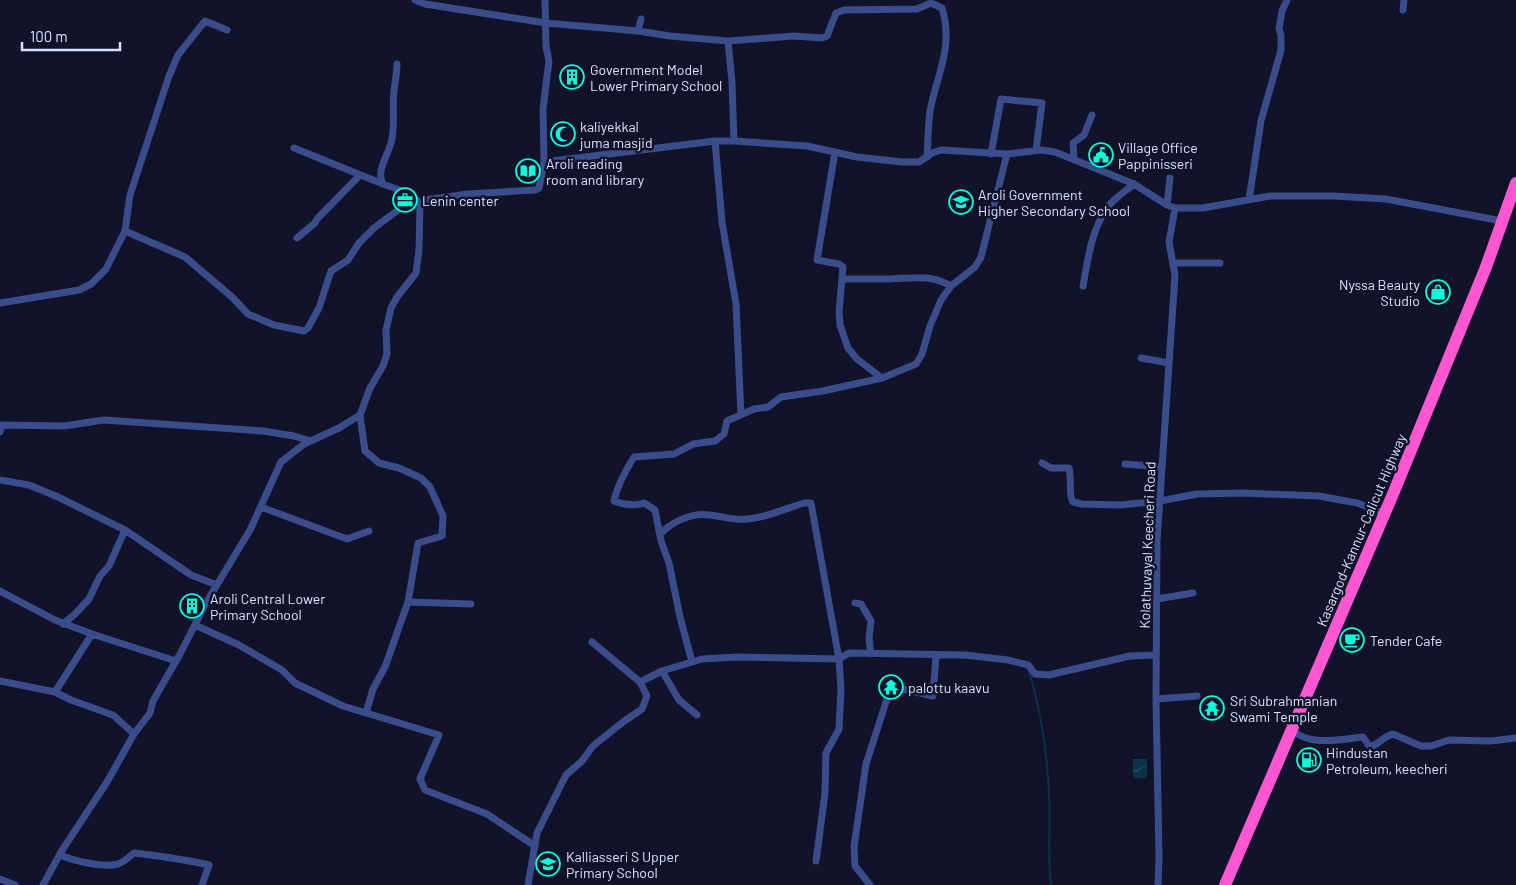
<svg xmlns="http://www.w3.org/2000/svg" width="1516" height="885" font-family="Barlow,sans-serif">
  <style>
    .water { fill: url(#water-waves) }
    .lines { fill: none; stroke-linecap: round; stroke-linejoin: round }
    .stream { stroke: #0a324b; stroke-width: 2 }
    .street { stroke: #3b4c8b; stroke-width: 7 }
    .highway { stroke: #ff56d2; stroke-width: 12 }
    .labels { text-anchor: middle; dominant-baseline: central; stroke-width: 5; stroke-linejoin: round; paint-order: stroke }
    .poi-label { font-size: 14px; fill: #dbe0ff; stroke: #11132b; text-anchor: start }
    .street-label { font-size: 14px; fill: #dbe0ff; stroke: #11132b }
  </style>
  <defs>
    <pattern id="water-waves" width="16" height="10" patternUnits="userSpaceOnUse" patternTransform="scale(1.25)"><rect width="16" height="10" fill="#0a324b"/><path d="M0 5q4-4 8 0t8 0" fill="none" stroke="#2d4f66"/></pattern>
  </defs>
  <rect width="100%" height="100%" fill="#11132b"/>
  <!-- water -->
  <path class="water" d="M1133,759H1147V778H1133Z"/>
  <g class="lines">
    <!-- stream -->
    <path class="stream" d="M1029,672C1041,710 1047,753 1049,793C1051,823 1047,855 1051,885"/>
    <!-- street -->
    <path class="street" d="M415,0L425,4L546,23L638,31
      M1403,10L1404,0
      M641,19L638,31L670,36L728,41L732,82L734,141
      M728,41L794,36L822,38L827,36L836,13L844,10L917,9L931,3L942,8C954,47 937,74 930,111C928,126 928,142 927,157
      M397,64C397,73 395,82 394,91C392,107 395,123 392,139C390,153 375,170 383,184L408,193L417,200
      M715,141L722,222L736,304L741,415
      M294,148L383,184
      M835,152L817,260L839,264L843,267L839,312L840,325L848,348L857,359L882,378
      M991,154L1001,99L1042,103L1036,150
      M1074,159L1073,143L1084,135L1092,115
      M544,162L543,109L549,61L546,46L545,0
      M1249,200L1261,121L1281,50V35L1279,29L1282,11L1287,0
      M1167,205L1170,178
      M125,231L185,257L232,297L248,314L274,325L304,331L308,328L319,308L331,271L348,260L359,243L374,228L414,198
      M297,238L315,223L317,219L360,175
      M1173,263H1220
      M843,279C857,279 872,279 886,279C910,279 928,273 951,286
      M1083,286C1088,259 1091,230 1108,207C1114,198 1126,191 1134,184
      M0,303L79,290L91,284L106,269L125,231L130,195L169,76L178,55L205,21L227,30
      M1141,358L1169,363
      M360,415L365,451L379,463L399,468L421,478L430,487L443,516L442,536L418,543L408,602L471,604
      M0,432L2,425L64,426L104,420L263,431L294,436L311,441
      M1042,463L1051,468H1069C1072,479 1068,495 1073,502L1082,504L1120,505L1160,501L1197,494L1243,493L1319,496L1357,503L1384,513
      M1125,464L1162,467
      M0,480L29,485L58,497L125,530L191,575L217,585
      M261,507L347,539L369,531
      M660,534C672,522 692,512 709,515C722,516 734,521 748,519C765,518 787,508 804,503H811L839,659L841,689L839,729L826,753L825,793L816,861
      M0,591L55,620L92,634
      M1157,599L1193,593
      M855,603L861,604L871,621L869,638L871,654
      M63,624L75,614L89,599L100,576L109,566L125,530
      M195,625L239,645L282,670L295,683L343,706L439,735L420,779L425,790L487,814L535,846
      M592,642L640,682
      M692,662L680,617L669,563L661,541L655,510L644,503C634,506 624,505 614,501C617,486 626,470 634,457L674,454L693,444L715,441L724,434L727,421L754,409L768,407L781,397L823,391L882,378L916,364L922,354L930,326L941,300L951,286L975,267L981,257L1007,154
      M662,671L679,700L697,715
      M0,681L55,692L92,634L176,661
      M903,689L933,696L936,656
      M55,692L71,700L113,715L134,734
      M1156,699L1197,696
      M366,713L373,689L385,667L408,602
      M1292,730C1310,747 1341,739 1363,737L1370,747C1379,744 1384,736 1393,734L1421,746H1431L1449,740L1491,741L1516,738
      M60,855C74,861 103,868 118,864C124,862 129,857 134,853C159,856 184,859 209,865L202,885
      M0,879L15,885
      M43,885L61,852L107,782L134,734L150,713L153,701L180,654L206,603L250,530L281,462L304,444L339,428L360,415L370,388L383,366L387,354L386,330L391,308L397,297L416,273L419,250L420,204L425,200L468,194L535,190L539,188L544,162L715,141H734L807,146L857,157L902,162H919L932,153L941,150L1007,154L1041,150L1055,152L1134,184L1167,205L1175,208H1203L1270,196H1333L1386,199L1502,221
      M528,885L537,833L566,775L582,761L593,746L623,722L642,709L647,696L640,682L662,671L702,659L737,657L839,659L849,653L965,655L1008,660L1028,665L1035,674L1049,675L1130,656L1156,655
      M870,885L855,866L854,847L866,764L887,699
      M1158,885L1159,857L1156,699L1157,542L1175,275L1169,242L1175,208"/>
    <!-- highway -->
    <path class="highway" d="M1225,885L1393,494L1486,267L1516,183"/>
  </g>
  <!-- icons -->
  <defs>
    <g id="building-ring" transform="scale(1.25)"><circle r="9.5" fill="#11132b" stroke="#07ffd9" stroke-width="1.5"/><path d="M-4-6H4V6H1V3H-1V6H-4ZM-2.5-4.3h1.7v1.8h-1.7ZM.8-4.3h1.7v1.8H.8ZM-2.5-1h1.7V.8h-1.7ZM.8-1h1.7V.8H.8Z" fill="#07ffd9"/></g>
    <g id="mosque-ring" transform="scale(1.25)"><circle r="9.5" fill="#11132b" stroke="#07ffd9" stroke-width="1.5"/><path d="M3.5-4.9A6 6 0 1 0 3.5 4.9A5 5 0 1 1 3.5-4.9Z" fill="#07ffd9"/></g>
    <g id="civic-ring" transform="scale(1.25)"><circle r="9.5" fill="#11132b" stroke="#07ffd9" stroke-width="1.5"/><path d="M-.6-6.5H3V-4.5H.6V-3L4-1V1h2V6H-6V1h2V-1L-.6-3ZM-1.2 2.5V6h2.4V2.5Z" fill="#07ffd9"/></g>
    <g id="library-ring" transform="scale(1.25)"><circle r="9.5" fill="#11132b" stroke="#07ffd9" stroke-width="1.5"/><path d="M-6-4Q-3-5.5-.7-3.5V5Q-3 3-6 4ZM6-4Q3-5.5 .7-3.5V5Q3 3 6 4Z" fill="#07ffd9"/></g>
    <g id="office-ring" transform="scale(1.25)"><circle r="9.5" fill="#11132b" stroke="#07ffd9" stroke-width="1.5"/><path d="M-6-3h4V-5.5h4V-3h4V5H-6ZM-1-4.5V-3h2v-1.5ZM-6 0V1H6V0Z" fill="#07ffd9"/></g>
    <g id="school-ring" transform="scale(1.25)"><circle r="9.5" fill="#11132b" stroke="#07ffd9" stroke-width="1.5"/><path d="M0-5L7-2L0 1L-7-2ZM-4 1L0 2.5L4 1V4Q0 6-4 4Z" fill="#07ffd9"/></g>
    <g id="shop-ring" transform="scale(1.25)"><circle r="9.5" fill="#11132b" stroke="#07ffd9" stroke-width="1.5"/><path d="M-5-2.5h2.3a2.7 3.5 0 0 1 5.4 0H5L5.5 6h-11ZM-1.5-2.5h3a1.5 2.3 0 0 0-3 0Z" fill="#07ffd9"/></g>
    <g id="cafe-ring" transform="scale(1.25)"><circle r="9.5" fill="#11132b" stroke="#07ffd9" stroke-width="1.5"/><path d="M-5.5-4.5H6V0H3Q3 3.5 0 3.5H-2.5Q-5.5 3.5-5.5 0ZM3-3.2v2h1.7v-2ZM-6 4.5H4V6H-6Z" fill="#07ffd9"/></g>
    <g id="temple-ring" transform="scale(1.25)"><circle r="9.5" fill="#11132b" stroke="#07ffd9" stroke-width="1.5"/><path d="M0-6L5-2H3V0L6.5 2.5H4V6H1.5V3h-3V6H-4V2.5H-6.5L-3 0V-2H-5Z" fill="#07ffd9"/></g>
    <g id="fuel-ring" transform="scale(1.25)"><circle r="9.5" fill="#11132b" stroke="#07ffd9" stroke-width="1.5"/><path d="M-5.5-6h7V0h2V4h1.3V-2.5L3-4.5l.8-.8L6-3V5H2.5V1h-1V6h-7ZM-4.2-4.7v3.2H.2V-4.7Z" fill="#07ffd9"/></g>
  </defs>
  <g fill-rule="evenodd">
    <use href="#building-ring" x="572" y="77"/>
    <use href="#mosque-ring" x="563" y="134"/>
    <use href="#civic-ring" x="1101" y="155"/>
    <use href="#library-ring" x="528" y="171"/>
    <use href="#office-ring" x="405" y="200"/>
    <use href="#school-ring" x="961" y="202"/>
    <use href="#shop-ring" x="1438" y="292"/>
    <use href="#building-ring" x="192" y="606"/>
    <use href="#cafe-ring" x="1352" y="640"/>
    <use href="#temple-ring" x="891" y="687"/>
    <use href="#temple-ring" x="1212" y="708"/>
    <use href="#fuel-ring" x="1309" y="760"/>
    <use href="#school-ring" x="548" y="864"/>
  </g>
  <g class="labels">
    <!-- poi labels -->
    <g class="poi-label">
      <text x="590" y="69">Government Model<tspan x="590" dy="16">Lower Primary School</tspan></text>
      <text x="580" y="126">kaliyekkal<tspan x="580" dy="16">juma masjid</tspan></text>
      <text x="1118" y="147">Village Office<tspan x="1118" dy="16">Pappinisseri</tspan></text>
      <text x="546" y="163">Aroli reading<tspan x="546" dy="16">room and library</tspan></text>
      <text x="978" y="194">Aroli Government<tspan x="978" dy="16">Higher Secondary School</tspan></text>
      <text x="422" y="200">Lenin center</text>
      <text x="1420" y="284" text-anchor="end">Nyssa Beauty<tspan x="1420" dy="16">Studio</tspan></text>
      <text x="210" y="598">Aroli Central Lower<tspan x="210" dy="16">Primary School</tspan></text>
      <text x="1370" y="640">Tender Cafe</text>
      <text x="908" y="687">palottu kaavu</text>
      <text x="1230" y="700">Sri Subrahmanian<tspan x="1230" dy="16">Swami Temple</tspan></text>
      <text x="1326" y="752">Hindustan<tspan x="1326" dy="16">Petroleum, keecheri</tspan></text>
      <text x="566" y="856">Kalliasseri S Upper<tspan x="566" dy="16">Primary School</tspan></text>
    </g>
    <!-- street labels -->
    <g class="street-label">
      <text transform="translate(1361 530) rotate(-67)">Kasargod-Kannur-Calicut Highway</text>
      <text transform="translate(1147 545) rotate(-88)">Kolathuvayal Keecheri Road</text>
    </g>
  </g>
  <!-- scale -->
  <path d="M22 42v8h98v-8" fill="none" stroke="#dbe0ff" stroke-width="2.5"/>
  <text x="30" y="42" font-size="15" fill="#dbe0ff" stroke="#11132b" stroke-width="4" paint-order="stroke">100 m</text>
</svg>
